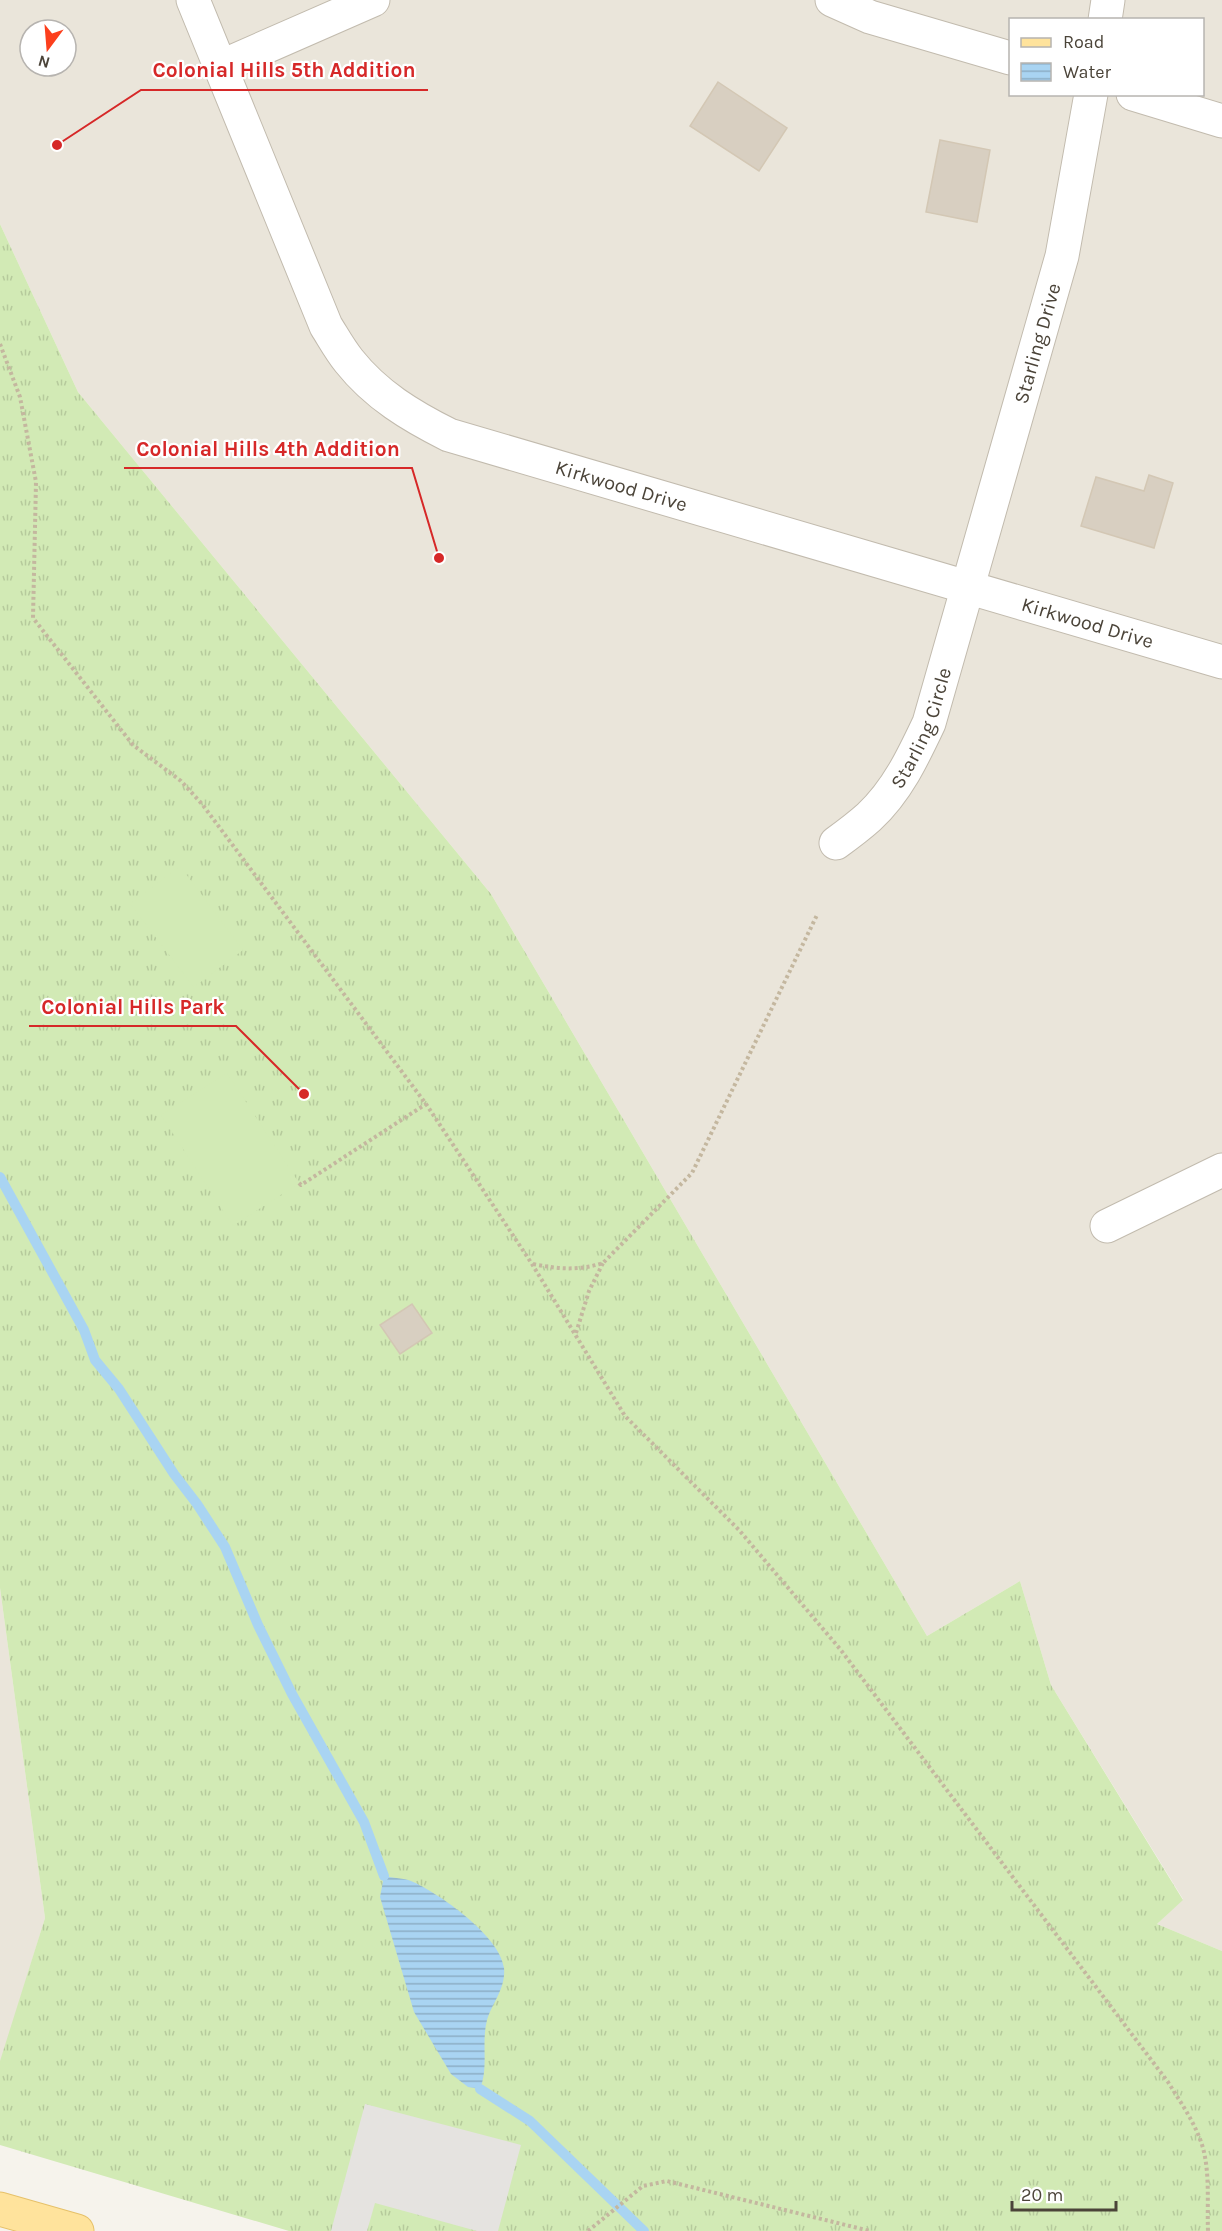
<svg xmlns="http://www.w3.org/2000/svg" width="1222" height="2231" font-family="Karla,sans-serif">
  <style>
    .residential { fill: #eae5da; fill-rule: evenodd }
    .grass { fill: url(#grass-tufts) }
    .garden { fill: #d2eab5 }
    .parking { fill: #e5e3e0 }
    .water { fill: url(#water-rules) }
    .lines { fill: none; stroke-linecap: round; stroke-linejoin: round }
    .stream { stroke: #a9d4f2; stroke-width: 10 }
    .building { fill: #d8cfc1; stroke: #d3c7b4; stroke-width: 1.5 }
    .minor-casing { stroke: #c2bbae; stroke-width: 35 }
    .major-casing { stroke: #e6c16a; stroke-width: 35 }
    .path { stroke: #c4b79f; stroke-width: 4; stroke-dasharray: 3 3; stroke-linecap: butt }
    .minor { stroke: #fff; stroke-width: 33 }
    .major { stroke: #ffe39c; stroke-width: 33 }
    .labels { text-anchor: middle; dominant-baseline: central; stroke-width: 4.5; stroke-linejoin: round; paint-order: stroke }
    .street-label { font-size: 20px; fill: #4b4439; stroke: #fff }
    .leader { fill: none; stroke: #d62828; stroke-width: 2 }
    .callout-dot { fill: #d62828; stroke: #fff; stroke-width: 2 }
    .callout-label { font-size: 21px; text-anchor: middle; font-weight: bold; fill: #d62828; stroke: #fff; stroke-width: 4.5; stroke-linejoin: round; paint-order: stroke }
  </style>
  <defs>
    <pattern id="grass-tufts" width="24" height="20" patternUnits="userSpaceOnUse" patternTransform="scale(1.5)"><rect width="24" height="20" fill="#d2eab5"/><path d="M3 7l-1-3M5 7V3M7 7l1-3M15 17l-1-3M17 17v-4M19 17l1-3" fill="none" stroke="#b6ca9c"/></pattern>
    <pattern id="water-rules" width="6" height="5" patternUnits="userSpaceOnUse" patternTransform="scale(1.5)"><rect width="6" height="5" fill="#a9d4f2"/><path d="M0 2.5h6" fill="none" stroke="#8caec5"/></pattern>
  </defs>
  <rect width="100%" height="100%" fill="#f6f3ec"/>
  <!-- residential -->
  <path class="residential" d="M0,0H1222V1951L1157,1924L1183,1899L1051,1685L1020,1581L927,1636L491,894L78,392L0,224ZM1010,20H1202V94H1010ZM30,30H66V66H30Z
    M0,1588L45,1918L1,2061H0Z"/>
  <!-- grass -->
  <path class="grass" d="M0,224L78,392L491,894L927,1636L1020,1581L1051,1685L1183,1900L1157,1924L1222,1951V2231H289L0,2145V2061L45,1918L0,1588Z"/>
  <!-- garden -->
  <path class="garden" d="M180,866L243,950L194,987L130,904Z
    M227,1073L299,1183L233,1226L161,1115Z"/>
  <!-- parking -->
  <path class="parking" d="M365,2104L521,2145L498,2231H477L375,2203L367,2231H331Z"/>
  <!-- water -->
  <path class="water" d="M384,1876C393,1878 404,1878 411,1881C439,1893 500,1936 504,1968C506,1988 492,2003 487,2020C481,2043 489,2067 480,2089L468,2087L451,2074L414,2012L380,1897Z"/>
  <g class="lines">
    <!-- stream -->
    <path class="stream" d="M0,1177L84,1330L95,1360L119,1389L174,1474L197,1504L225,1547L258,1625L292,1694L364,1822L384,1876
      M480,2089L530,2121L644,2231"/>
  </g>
  <!-- building -->
  <path class="building" d="M718,82L787,128L759,171L690,126Z
    M940,140L990,150L977,222L926,212Z
    M1149,475L1173,483L1154,548L1081,526L1096,477L1144,491Z
    M412,1304L432,1333L400,1354L380,1325Z"/>
  <g class="lines">
    <!-- minor casing -->
    <g class="minor-casing">
      <g id="minor">
        <path id="s1" d="M193,0L326,326C333,337 340,350 349,361C376,395 411,416 449,435L1222,662"/>
        <path d="M832,0L870,17L1010,58"/>
        <path d="M1105,20L1108,0"/>
        <path d="M220,67L373,0"/>
        <path d="M1133,94L1222,121"/>
        <path id="s2" d="M836,843C847,835 859,826 869,817C897,791 913,757 929,723L1062,256L1091,94"/>
        <path d="M1107,1226L1222,1170"/>
      </g>
    </g>
    <!-- major casing -->
    <g class="major-casing">
      <path id="major" d="M0,2209L77,2231"/>
    </g>
    <!-- path -->
    <path class="path" d="M0,344L20,397L36,482L33,618L133,745L181,781L202,804L426,1104L532,1264L625,1416L739,1530L840,1649L1168,2082C1181,2103 1196,2124 1203,2148C1210,2174 1207,2204 1208,2231
      M299,1183L301,1185L426,1104
      M533,1264C558,1269 578,1271 603,1263L692,1173L817,915
      M576,1333L589,1291L603,1263
      M588,2231L643,2186L667,2181L870,2231"/>
    <!-- minor -->
    <use href="#minor" class="minor"/>
    <!-- major -->
    <use href="#major" class="major"/>
  </g>
  <g class="labels">
    <!-- street labels -->
    <g class="street-label">
      <text stroke="none"><textPath href="#s2" startOffset="549">Starling Drive</textPath></text>
      <text stroke="none"><textPath href="#s1" startOffset="699">Kirkwood Drive</textPath></text>
      <text stroke="none"><textPath href="#s1" startOffset="1185">Kirkwood Drive</textPath></text>
      <text stroke="none"><textPath href="#s2" startOffset="147">Starling Circle</textPath></text>
    </g>
  </g>
  <!-- callouts -->
  <path class="leader" d="M57 145L141 90H428M439 558L412 468H124M304 1094L236 1026H29"/>
  <g class="callout-dot">
    <circle cx="57" cy="145" r="6"/>
    <circle cx="439" cy="558" r="6"/>
    <circle cx="304" cy="1094" r="6"/>
  </g>
  <g class="callout-label">
    <text x="284" y="77">Colonial Hills 5th Addition</text>
    <text x="268" y="456">Colonial Hills 4th Addition</text>
    <text x="133" y="1014">Colonial Hills Park</text>
  </g>
  <!-- legend -->
  <rect x="1009" y="18" width="195" height="78" fill="#ffffff" stroke="#b7b4b0" stroke-width="1.5"/>
  <rect x="1021" y="38" width="30" height="9" fill="#ffe39c" stroke="#b7b4b0" stroke-width="1.5"/>
  <text x="1063" y="48" font-size="18" fill="#4b4439">Road</text>
  <rect x="1021" y="63" width="30" height="18" fill="url(#water-rules)" stroke="#b7b4b0" stroke-width="1.5"/>
  <text x="1063" y="78" font-size="18" fill="#4b4439">Water</text>
  <!-- north arrow -->
  <g transform="translate(48 48) rotate(196)"><circle r="28" fill="#ffffff" stroke="#b7b4b0" stroke-width="1.5"/>
  <path d="M0-4.5L10 22L0 15L-10 22Z" fill="#fc3f1d"/>
  <text y="-9" font-size="16" font-weight="bold" text-anchor="middle" fill="#4b4439">N</text>
  </g>
  <!-- scale -->
  <path d="M1012 2201v9h104v-9" fill="none" stroke="#4b4439" stroke-width="3"/>
  <text x="1021" y="2201" font-size="18" fill="#4b4439" stroke="#ffffff" stroke-width="4.5" paint-order="stroke">20 m</text>
</svg>
